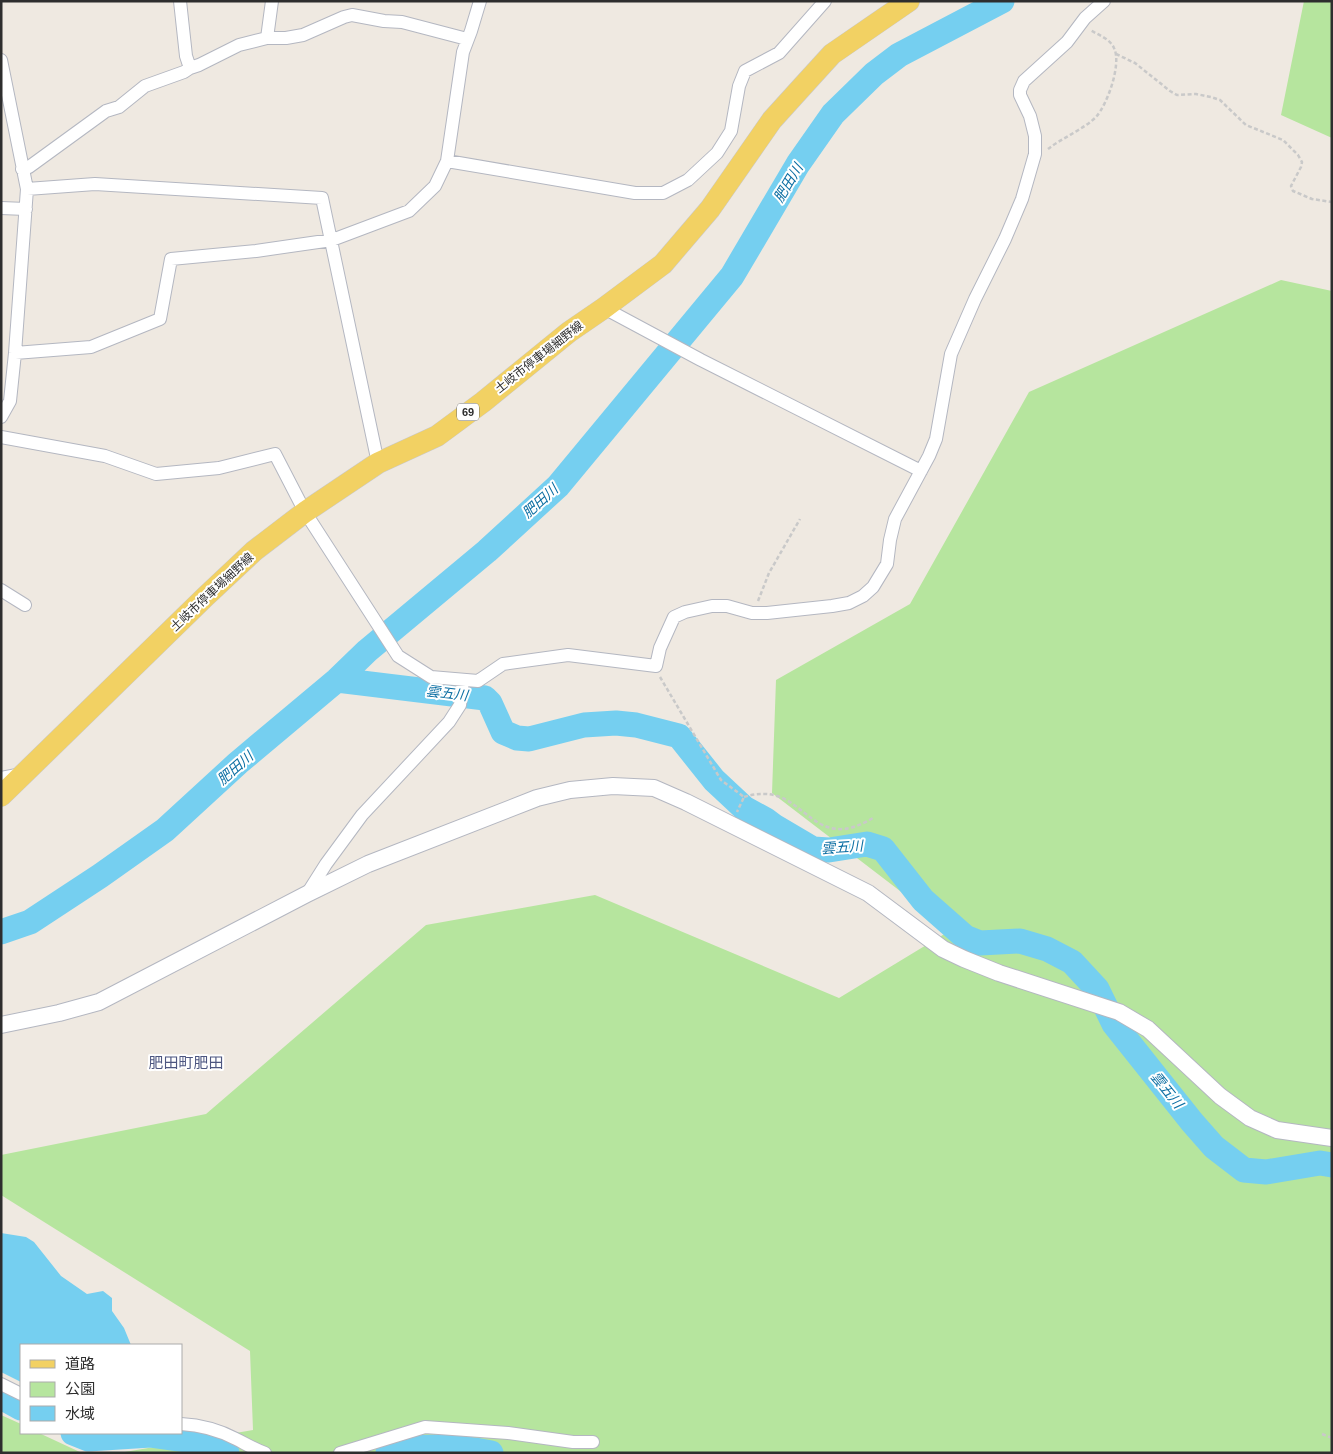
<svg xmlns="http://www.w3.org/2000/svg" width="1333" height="1454" font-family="Arial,'Noto Sans JP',sans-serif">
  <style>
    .green { fill: #b6e59e }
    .water { fill: #75cff0 }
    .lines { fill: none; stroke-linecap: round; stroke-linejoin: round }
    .river { stroke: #75cff0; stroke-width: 25 }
    .minor-casing { stroke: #b4b7c1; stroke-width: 14 }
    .tertiary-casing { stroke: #b4b7c1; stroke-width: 18 }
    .primary-casing { stroke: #c9c9c9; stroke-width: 22 }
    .path { stroke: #c9c9c9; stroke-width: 2.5; stroke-dasharray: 4 2.5; stroke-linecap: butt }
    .minor { stroke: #fff; stroke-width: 12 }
    .tertiary { stroke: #fff; stroke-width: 16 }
    .primary { stroke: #f2d163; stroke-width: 21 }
    .labels { text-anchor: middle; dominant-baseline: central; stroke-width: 4; stroke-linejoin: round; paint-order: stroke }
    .shield { fill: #fff; stroke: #6d6d6d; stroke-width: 1 }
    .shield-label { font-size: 11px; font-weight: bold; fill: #2e2e2e }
    .street-label { font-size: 12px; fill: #2e2e2e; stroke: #fff }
    .water-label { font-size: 14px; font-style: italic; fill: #0d6fa3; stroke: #fff }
    .quarter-label { font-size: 15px; fill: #4d5680; stroke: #fff }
  </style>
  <rect width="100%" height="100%" fill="#efe9e1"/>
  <!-- green -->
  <path class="green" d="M1304,1H1332V138L1281,115Z
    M1281,280L1332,291V1453H119L253,1430L250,1351L1,1195V1155L206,1114L426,925L595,895L839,998L951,930L772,793L776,680L910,604L1029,392Z
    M1,1415L21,1424V1433H39L82,1453H1Z"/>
  <!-- water -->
  <path class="water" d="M1,1233L26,1237L34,1242L61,1276L87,1294L103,1291L112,1298V1311L124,1328L131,1345H21V1382L1,1372Z"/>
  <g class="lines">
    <!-- river -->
    <path class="river" d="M337,680L485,698L490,703L503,732L517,738L529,739L584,725L616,723L636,725L679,736L714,780L744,808L766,820L774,826L813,849L829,850L867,844L883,849L923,900L965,937L980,943L1020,941L1047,949L1072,962L1097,989L1114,1024L1192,1122L1214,1147L1244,1170L1266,1172L1320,1163L1332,1165
      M1,932L30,922L100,876L165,830L238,763L337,680L367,651L487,551L558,486L732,276L798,164L833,114L874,74L899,55L1002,1
      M1,1397L21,1408
      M73,1433L88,1439L151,1435L187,1440L227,1453
      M388,1453C422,1444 457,1446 491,1453"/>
    <!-- minor casing -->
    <g class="minor-casing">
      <path id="minor" d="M180,1L186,56L190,68L199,65L239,45L267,38H286L303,35L344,17L352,15L384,21L402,22L467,39
        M267,38L272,1
        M1,60L27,189L15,353L10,401L1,417
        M447,161L635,193H663L688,180L717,153L731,131L739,86L745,71L779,53L825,1
        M22,169L29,167L106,111L119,107L145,86L184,72L190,68
        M27,189L95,184L322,198L378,463
        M1,208L26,209
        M604,308L701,360L921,471
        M15,353L91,347L160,319L171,259L256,251L332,240L409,211L435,186L447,161L463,52L471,31L480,1
        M1,437L105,456L156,474L219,468L275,454L305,512L398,656L431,677L478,681L503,664L568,655L656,666L660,648L674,617L685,612L712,606H727L752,613H767L832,606L849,603L863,596L873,587L887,564L890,540L895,519L929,456L936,439L951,354L975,299L1005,239L1022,199L1035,154V136L1030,116L1020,95V90L1024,81L1067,42L1085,18L1104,1
        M1,590L25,605
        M1,778L22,774
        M307,894L326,864L362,815L449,722L460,705L463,680
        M1,1384L21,1394
        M181,1424C200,1425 219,1430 236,1439C246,1444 254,1449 265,1453
        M340,1453L425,1427L508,1433L573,1442H593"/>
    </g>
    <!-- tertiary casing -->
    <g class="tertiary-casing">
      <path id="tertiary" d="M1,1025L59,1013L99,1002L307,894L368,864L537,798L570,790L613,786L654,788L686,802L868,893L943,949L964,959L999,973L1119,1012L1148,1029L1220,1096L1250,1118L1277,1130L1332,1138"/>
    </g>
    <!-- primary casing -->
    <g class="primary-casing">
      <path id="primary" d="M1,796L205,597L254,551L305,512L378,463L437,436L483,402L569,332L604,308L663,264L710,209L772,120L801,88L832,54L909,1"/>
    </g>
    <!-- path -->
    <path class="path" d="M1116,54L1135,63L1170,91L1177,95L1196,94L1211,97L1220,100L1246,125L1283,140L1298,155L1302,162L1301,167L1291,186L1293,191L1312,199L1332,202
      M1048,149C1062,138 1084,129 1096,117C1107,105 1122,64 1114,48C1110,39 1099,35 1090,30
      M758,601L769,573L800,519
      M660,677L721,780L744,797L737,812
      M744,797C796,781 804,832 844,829C854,828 864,823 873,818
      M1322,1434L1332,1438"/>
    <!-- minor -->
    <use href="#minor" class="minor"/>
    <!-- tertiary -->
    <use href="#tertiary" class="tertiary"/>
    <!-- primary -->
    <use href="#primary" class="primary"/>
  </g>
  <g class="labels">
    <!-- shield labels -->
    <rect class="shield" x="457" y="403.5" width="22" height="17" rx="4"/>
    <g class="shield-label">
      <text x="468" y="412">69</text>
    </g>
    <!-- street labels -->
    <g class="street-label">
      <text transform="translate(539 357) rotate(-38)">土岐市停車場細野線</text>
      <text transform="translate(212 592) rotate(-43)">土岐市停車場細野線</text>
    </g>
    <!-- water labels -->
    <g class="water-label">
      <text transform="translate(788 183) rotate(-59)">肥田川</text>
      <text transform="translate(540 501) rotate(-42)">肥田川</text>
      <text transform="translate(447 693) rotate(7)">雲五川</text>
      <text transform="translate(235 768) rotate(-41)">肥田川</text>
      <text transform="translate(842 847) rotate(-4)">雲五川</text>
      <text transform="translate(1167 1090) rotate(51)">雲五川</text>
    </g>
    <!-- quarter labels -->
    <g class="quarter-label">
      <text x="186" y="1062">肥田町肥田</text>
    </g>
  </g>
  <!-- border -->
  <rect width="1333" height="1454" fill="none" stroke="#2e2e2e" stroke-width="5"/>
  <!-- legend -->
  <rect x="20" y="1344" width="162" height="90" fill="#ffffff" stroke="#ababab"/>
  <rect x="30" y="1360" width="25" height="8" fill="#f2d163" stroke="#ababab"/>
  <text x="65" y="1369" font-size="15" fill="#2e2e2e">道路</text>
  <rect x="30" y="1382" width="25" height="15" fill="#b6e59e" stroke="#ababab"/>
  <text x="65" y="1394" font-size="15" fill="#2e2e2e">公園</text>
  <rect x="30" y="1406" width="25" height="15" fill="#75cff0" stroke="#ababab"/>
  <text x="65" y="1419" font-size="15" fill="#2e2e2e">水域</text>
</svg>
